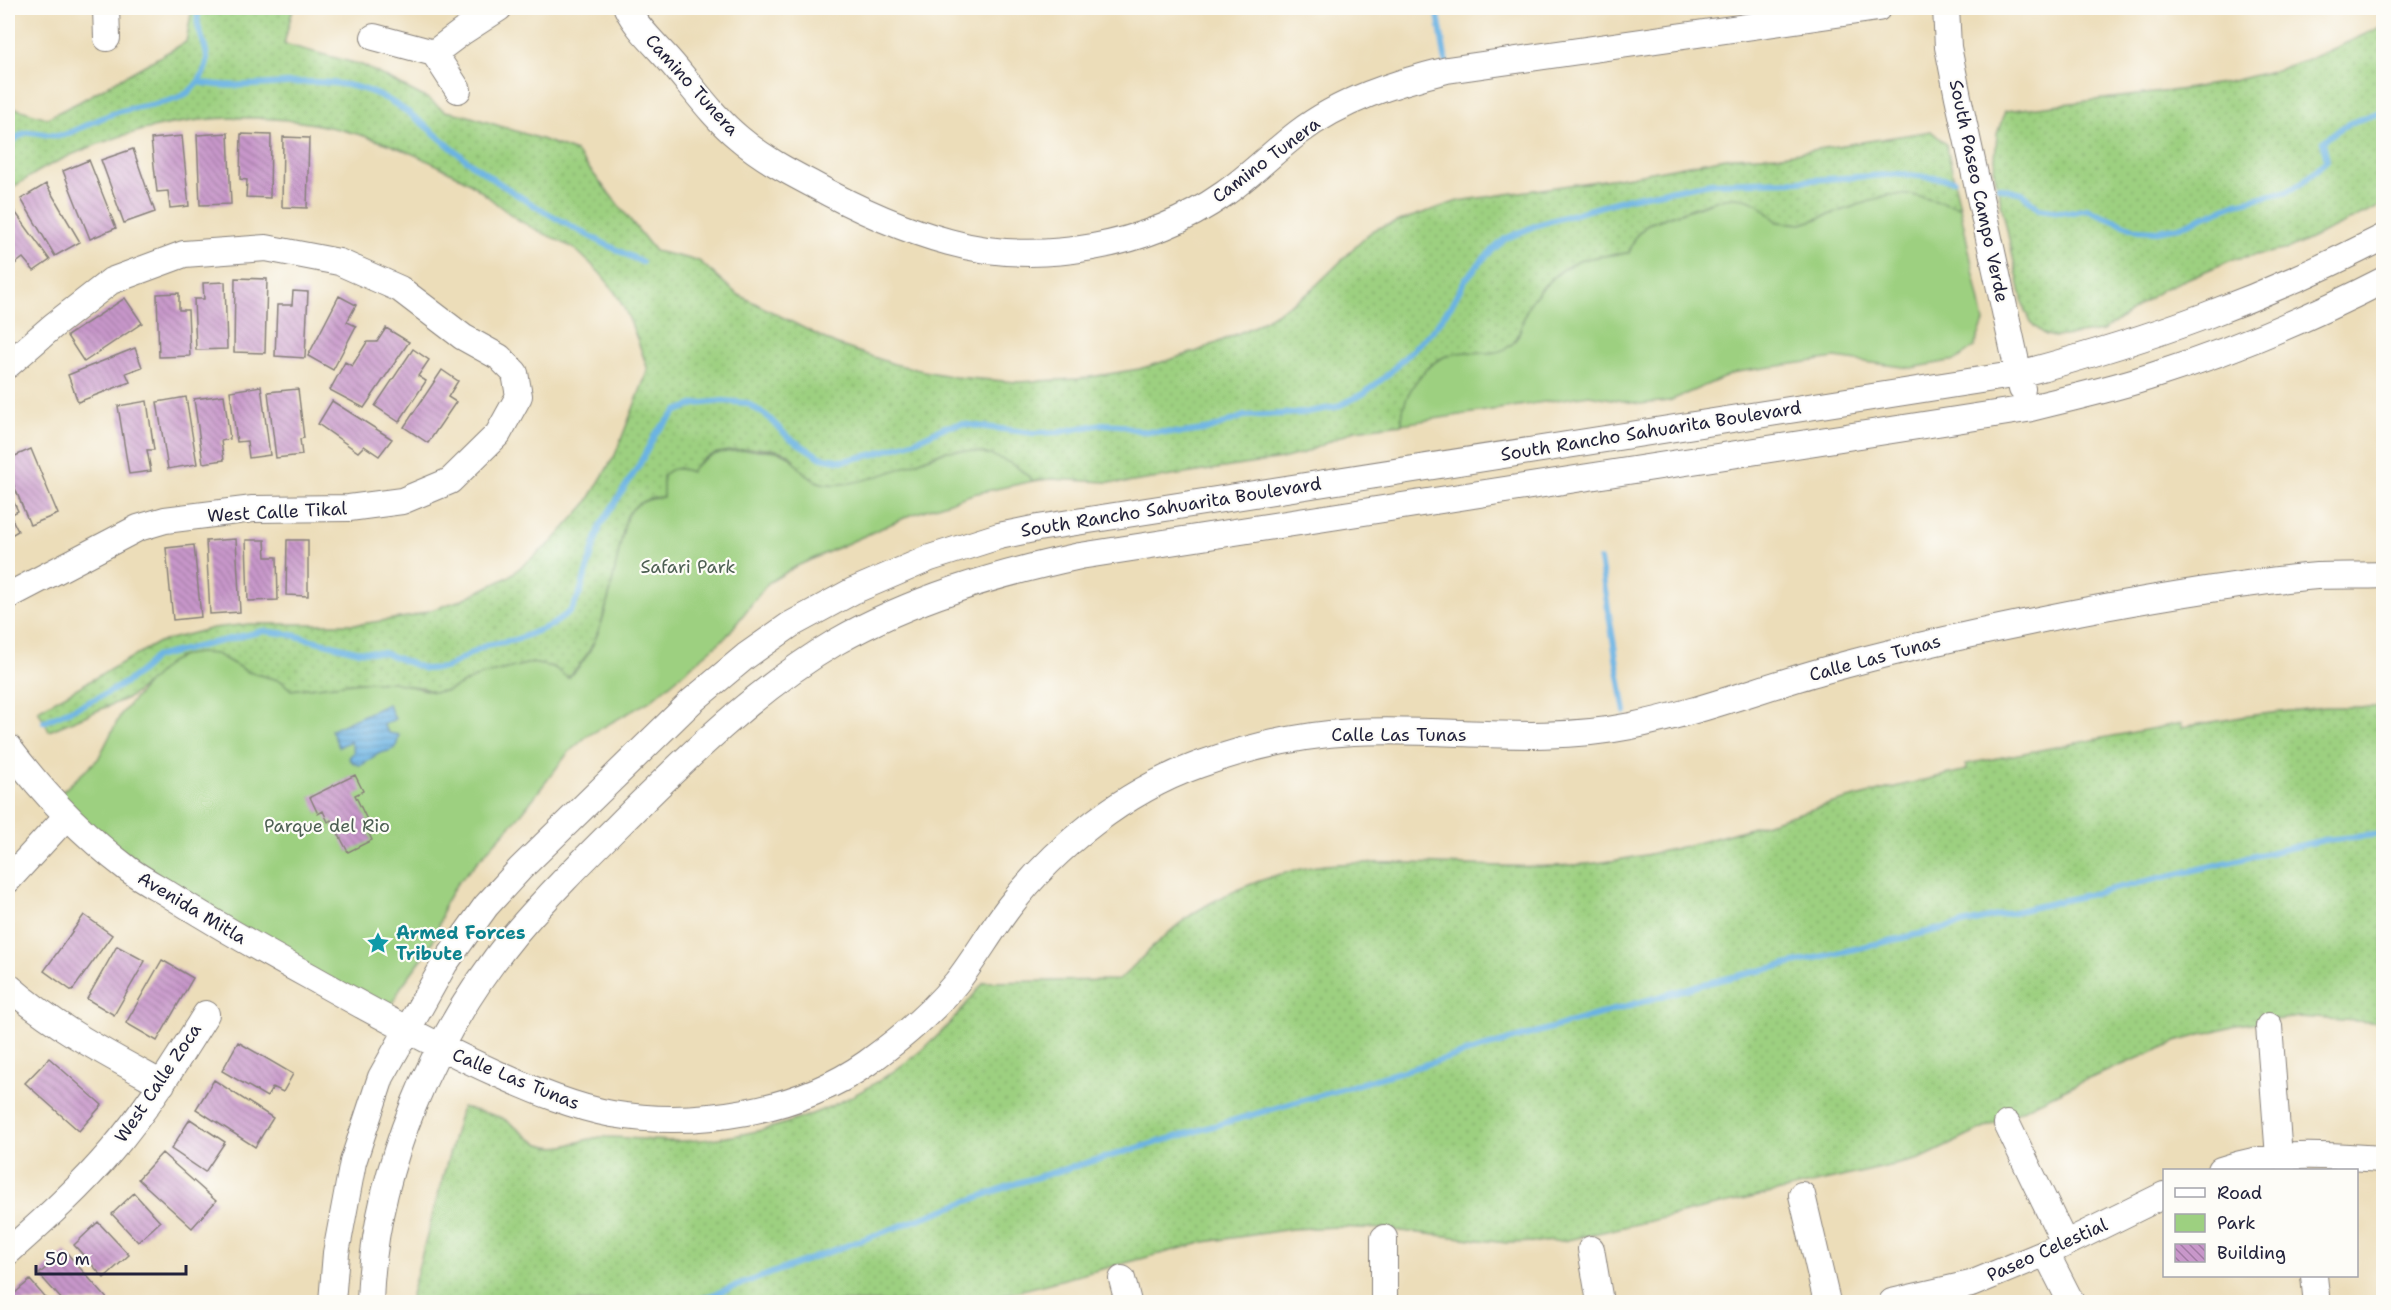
<svg xmlns="http://www.w3.org/2000/svg" width="2391" height="1310" font-family="'Shantell Sans',sans-serif">
  <style>
    .grass { fill: url(#grass-dots); stroke: #60795e; stroke-width: 1.5 }
    .green { fill: #9dd080; stroke: #60795e; stroke-width: 1.5 }
    .water { fill: url(#water-rules); stroke: #466a8f; stroke-width: 1.5 }
    .lines { fill: none; stroke-linecap: round; stroke-linejoin: round }
    .stream { stroke: #6bb3e3; stroke-width: 6 }
    .building { fill: url(#building-back-hatch) }
    .minor-casing { stroke: #87807a; stroke-width: 28 }
    .minor { stroke: #fff; stroke-width: 26 }
    .labels { text-anchor: middle; dominant-baseline: central; stroke-width: 4.5; stroke-linejoin: round; paint-order: stroke }
    .street-label { font-size: 18px; fill: #22223b; stroke: #fdfcf7 }
    .park-label { font-size: 18px; fill: #4d5f53; stroke: #fdfcf7 }
    .culture-label { font-size: 18px; font-weight: bold; fill: #0d838f; stroke: #fdfcf7; text-anchor: start }
  </style>
  <defs>
    <pattern id="grass-dots" width="8" height="8" patternUnits="userSpaceOnUse" patternTransform="scale(1.5)"><rect width="8" height="8" fill="#9dd080"/><path d="M2 2h.1M6 6h.1" fill="none" stroke="#87b270" stroke-width="1.8" stroke-linecap="round"/></pattern>
    <pattern id="water-rules" width="6" height="5" patternUnits="userSpaceOnUse" patternTransform="scale(1.5)"><rect width="6" height="5" fill="#6bb3e3"/><path d="M0 2.5h6" fill="none" stroke="#5891b9"/></pattern>
    <pattern id="building-back-hatch" width="6" height="6" patternUnits="userSpaceOnUse" patternTransform="scale(1.5)"><rect width="6" height="6" fill="#c897ca"/><path d="M-1 5l2 2M0 0l6 6M5-1l2 2" fill="none" stroke="#a27ba5"/></pattern>
  </defs>
  <rect width="100%" height="100%" fill="#fdfcf7"/>
  <filter id="ink" filterUnits="userSpaceOnUse"><feTurbulence type="fractalNoise" baseFrequency=".0167" numOctaves="2"/><feDisplacementMap in="SourceGraphic" scale="12" xChannelSelector="R" yChannelSelector="G"/><feConvolveMatrix kernelMatrix="1 2 1 2 8 2 1 2 1" color-interpolation-filters="sRGB"/></filter>
  <filter id="wash" filterUnits="userSpaceOnUse"><feTurbulence type="fractalNoise" baseFrequency=".008" numOctaves="4" result="noise"/><feDisplacementMap in="SourceGraphic" scale="24" xChannelSelector="R" yChannelSelector="G"/><feGaussianBlur stdDeviation="1.35" result="paint"/><feColorMatrix in="noise" values="0 0 0 0 0 0 0 0 0 0 0 0 0 0 0 0 0 1.4 0 .05"/><feComposite in="paint" operator="in"/></filter>
  <g filter="url(#wash)">
    <rect width="100%" height="100%" fill="#ecddb9"/>
    <!-- grass -->
    <path class="grass" d="M192,8H293L284,44L362,65L428,99L445,111L465,115L541,139L576,152L655,251L699,261L737,294L835,344L894,364L924,371L955,377L1017,382L1078,379L1139,369L1198,351L1255,326L1307,294L1373,230L1458,201L1631,176L1731,157L1781,155L1931,131L1946,144L1960,207L1912,195H1888L1802,224L1778,222L1710,202L1648,224L1636,236L1629,253C1590,257 1571,257 1543,287C1537,294 1531,301 1527,309C1522,321 1521,337 1510,346C1495,357 1478,352 1461,353C1429,355 1401,393 1402,424L1355,430L1304,453L1282,459L1126,483L1050,479L1033,481C1011,457 977,448 945,451C911,464 873,483 836,485C822,485 808,479 799,468C795,464 793,457 788,454C774,445 722,449 707,457C700,460 695,466 691,472L678,468L663,497C647,498 636,502 627,516C613,565 609,644 567,678L553,667L531,663L482,675L447,691L433,692L421,687L361,682L291,690L281,681L248,672L216,654L148,683L130,697L49,731L38,710L159,642L213,628L249,624H361L413,616L461,600L508,577L552,542L586,504L615,455L648,370C633,327 624,295 591,264C585,259 580,253 574,249C553,236 529,229 510,214C494,203 480,188 463,179C331,104 187,96 50,165C36,172 22,182 8,190V106L47,118L79,102L186,42Z
      M2383,26V205L2289,249L2234,259L2163,289L2103,331L2055,337L2046,335L2034,326L2025,312L1994,171L1997,134L2005,111L2178,90L2228,82L2280,69L2322,54Z
      M2324,707H2383V1023L2299,1017L2236,1025L2179,1041L2074,1085L1920,1159L1563,1241L1507,1243L1384,1229L1338,1227L1292,1229L1205,1242L977,1302H409L462,1107C475,1111 489,1113 502,1118C518,1126 529,1143 548,1146C567,1150 586,1136 606,1137C631,1137 657,1142 683,1141C773,1138 866,1101 933,1040C952,1023 968,1002 984,982L1119,980C1144,956 1168,930 1197,911C1232,889 1284,869 1325,865C1415,857 1506,873 1597,863C1675,853 1750,828 1826,805C1872,792 1919,781 1967,770L1966,764L2181,723L2182,727L2254,715Z"/>
    <!-- green -->
    <path class="green" d="M1888,195H1912L1960,207L1984,322L1974,347L1956,360L1911,368L1835,358L1737,372L1669,401L1640,404L1589,395L1402,424C1401,394 1427,358 1457,353C1474,350 1494,358 1510,346C1521,337 1522,321 1527,309C1531,299 1539,292 1547,284C1573,256 1593,257 1629,253L1636,236L1648,224L1724,198L1736,197L1748,199L1757,203L1778,222L1802,224Z
      M763,450C801,451 789,467 816,481C845,495 916,462 946,451C977,448 1011,457 1033,481L973,494L911,515L797,566L768,583L726,637L650,701L587,736L568,753L522,813L456,885L445,903L436,936L424,956L401,987L385,1018L254,946L53,800L98,759L121,714L148,683L170,662L185,655L200,653L216,654L248,672L281,681L291,690L361,682H393L433,692L447,691L482,675L531,663L553,667L568,678C609,644 613,565 627,516C636,502 647,499 663,497V476C671,466 680,468 691,472C706,448 738,451 763,450Z"/>
    <!-- water -->
    <path class="water" d="M388,704L395,719L383,725L389,733L399,735L396,747C390,752 384,751 378,754C368,758 361,774 349,758L354,751L350,741L339,747L331,730Z"/>
    <g class="lines">
      <!-- stream -->
      <path class="stream" d="M1437,8L1446,63
        M198,82C254,94 314,70 369,91C410,106 441,142 476,167C530,206 583,234 642,262
        M8,146C32,120 37,139 64,135C81,128 98,119 115,113C136,105 170,105 187,93C197,86 205,73 207,62C209,43 191,27 200,8
        M1998,187L2022,193L2039,209L2069,213L2087,209L2138,230L2157,231L2179,227L2237,203L2288,191L2302,183L2327,160L2323,142C2341,125 2360,118 2384,112
        M1600,560L1625,712
        M44,722C81,704 128,690 155,657L263,631L288,634L356,651L384,653L425,669L445,668L486,645L515,640L552,625L571,611L580,593L600,526L638,467L656,433L677,411L695,404L723,401L747,403L767,416L788,437L820,457L843,461L875,454L915,441L945,427L962,424L1033,433L1059,432L1102,424L1120,425L1140,431L1182,433L1210,429L1244,416L1302,413L1336,407L1363,394L1385,377L1433,330L1452,304L1465,280L1484,258L1505,239L1537,225L1629,198L1711,183L1797,181L1900,174L1954,180
        M693,1302L1017,1183L1703,984L2324,840L2384,834"/>
    </g>
    <g id="blocks">
      <!-- building -->
      <path class="building" d="M228,133L231,204L200,205L197,135Z
        M241,134L271,135L270,198L246,197L247,180L240,179Z
        M182,136L189,206L170,208L168,191L157,192L151,139Z
        M283,137L309,138L307,208L282,207Z
        M133,149L155,212L124,223L101,160Z
        M89,160L116,228L90,239L63,171Z
        M46,184L80,242L55,256L21,199Z
        M8,202L50,260L34,271L23,258L15,264L8,253Z
        M235,278L267,279L265,353L234,352Z
        M225,282L227,349L196,350L194,299H204L203,283Z
        M293,291L308,292L305,358L275,356L277,305H292Z
        M179,293V310H188L190,356L159,357L157,294Z
        M339,296L356,305L347,322L356,326L333,370L308,356Z
        M125,298L142,323L84,362L67,336Z
        M386,328L409,342L364,408L330,390L345,362L352,366L367,342H377Z
        M135,348L142,367L126,373L130,382L78,402L68,375Z
        M413,349L429,360L418,376L426,381L399,422L375,406Z
        M442,370L458,381L448,397L456,402L428,443L404,427Z
        M261,386L270,455L249,458L247,441L237,442L230,391Z
        M298,389L304,438L300,439L302,455L276,458L268,392Z
        M224,395L230,439L221,441L224,460L203,463L194,399Z
        M186,397L197,464L168,469L157,402Z
        M147,401L154,450H147L151,471L129,474L118,406Z
        M332,401L392,439L379,456L364,446L358,452L318,424Z
        M31,449L58,514L30,525L8,471V459Z
        M8,490L18,511L10,515L18,531L8,537Z
        M236,539L240,612L210,614L206,541Z
        M246,540H265L266,557H277L278,600L248,601Z
        M287,540H308V596L286,595Z
        M194,545L201,617L173,620L166,548Z
        M355,775L363,791L355,795L371,828L367,830L372,840L348,852L331,820L328,822L323,811L318,814L310,797Z
        M84,915L112,935L72,991L44,971Z
        M117,946L145,961L114,1015L87,999Z
        M162,960L193,978L157,1041L126,1023Z
        M238,1042L293,1074L283,1092L273,1087L267,1097L222,1071Z
        M49,1058L102,1105L79,1131L25,1083Z
        M214,1080L273,1118L255,1147L196,1109Z
        M190,1119L225,1142L205,1172L171,1149Z
        M162,1153L216,1201L192,1228L138,1179Z
        M134,1193L160,1222L138,1242L112,1214Z
        M98,1222L129,1255L104,1278L74,1245Z
        M65,1251L110,1302H64L39,1274Z
        M30,1280L49,1302H8V1299Z"/>
    </g>
  </g>
  <g filter="url(#ink)">
    <use href="#blocks" fill-opacity="0" stroke="#87807a" stroke-width="1.5"/>
    <g class="lines">
      <!-- minor casing -->
      <g class="minor-casing">
        <path id="minor" d="M106,8L107,38
          M627,8C636,27 655,44 669,60C692,86 712,116 739,138C761,157 787,171 812,184C855,208 901,229 949,242C1037,267 1149,247 1224,194C1250,176 1272,153 1298,133C1341,100 1395,83 1447,70L1878,8
          M1946,8L1948,47L1958,97L2022,389
          M374,37L434,53L458,90
          M434,53L462,32L499,8
          M8,365L53,326L111,281L184,254L266,248L339,262L400,289L463,337L499,357L515,373L519,396L498,434L450,481L402,501L349,508L253,509L165,520L138,528L8,596
          M8,747C42,792 83,835 128,869C143,880 159,888 173,897C219,926 265,952 311,977C373,1012 435,1046 500,1075C536,1091 574,1107 612,1114C695,1128 798,1112 867,1063C899,1040 931,1014 956,983C975,959 990,932 1009,907C1056,846 1125,791 1198,765C1248,747 1299,735 1353,732C1447,727 1536,745 1631,726C1696,713 1758,689 1822,671C1890,652 1960,636 2029,622C2085,610 2142,600 2199,591C2238,585 2278,579 2317,576C2339,575 2361,576 2384,575
          M8,880L67,816
          M8,986C53,1026 109,1055 162,1084
          M2269,1026L2279,1157
          M2007,1124L2065,1244
          M2221,1170C2276,1150 2327,1156 2384,1159
          M1802,1195L1827,1302
          M1384,1238V1302
          M1591,1249L1600,1302
          M8,1252C44,1220 81,1187 112,1150C148,1108 177,1060 206,1014
          M2046,1253L2071,1302
          M2314,1276L2316,1295
          M1122,1279L1128,1302
          M332,1302L336,1253L353,1162L381,1077L445,963L486,906L520,869L692,701L746,656L790,625L853,591L930,558L999,536L1038,528L2019,374C2149,340 2263,299 2384,237
          M370,1302C374,1171 432,1035 515,934C554,888 598,846 641,803C701,744 763,685 836,642C911,599 996,574 1080,556L2027,409C2070,398 2113,389 2155,375C2234,350 2310,318 2384,280
          M1892,1302L1971,1284L2046,1253L2164,1195"/>
      </g>
      <!-- minor -->
      <use href="#minor" class="minor"/>
    </g>
  </g>
  <!-- icons -->
  <defs>
    <g id="sight-bare" transform="scale(1.8)"><path d="M0-6L1.8-2.2L6-1.7L2.9 1.2L3.7 5.4L0 3.3L-3.7 5.4L-2.9 1.2L-6-1.7L-1.8-2.2Z" fill="#0f9aa8" stroke="#fdfcf7" stroke-width="2.5" paint-order="stroke"/></g>
  </defs>
  <g fill-rule="evenodd">
    <use href="#sight-bare" x="378" y="943"/>
  </g>
  <g class="labels">
    <!-- street labels -->
    <g class="street-label">
      <text transform="translate(692 85) rotate(48)">Camino Tunera</text>
      <text transform="translate(1266 160) rotate(-37)">Camino Tunera</text>
      <text transform="translate(1979 191) rotate(78)">South Paseo Campo Verde</text>
      <text transform="translate(1651 431) rotate(-9)">South Rancho Sahuarita Boulevard</text>
      <text transform="translate(1171 507) rotate(-9)">South Rancho Sahuarita Boulevard</text>
      <text transform="translate(277 512) rotate(-3)">West Calle Tikal</text>
      <text transform="translate(1875 658) rotate(-15)">Calle Las Tunas</text>
      <text x="1399" y="735">Calle Las Tunas</text>
      <text transform="translate(192 908) rotate(31)">Avenida Mitla</text>
      <text transform="translate(516 1079) rotate(22)">Calle Las Tunas</text>
      <text transform="translate(158 1083) rotate(-56)">West Calle Zoca</text>
      <text transform="translate(2047 1250) rotate(-24)">Paseo Celestial</text>
    </g>
    <!-- park labels -->
    <g class="park-label">
      <text x="688" y="567">Safari Park</text>
      <text x="327" y="826">Parque del Rio</text>
    </g>
    <!-- culture labels -->
    <g class="culture-label">
      <text x="396" y="933">Armed Forces<tspan x="396" dy="21">Tribute</tspan></text>
    </g>
  </g>
  <!-- margin -->
  <rect width="2391" height="1310" fill="none" stroke="#fdfcf7" stroke-width="30"/>
  <!-- legend -->
  <rect x="2163" y="1169" width="195" height="108" fill="#fdfcf7" stroke="#a5a5ac" stroke-width="1.5"/>
  <rect x="2175" y="1188" width="30" height="9" fill="#ffffff" stroke="#a5a5ac" stroke-width="1.5"/>
  <text x="2217" y="1199" font-size="18" fill="#22223b">Road</text>
  <rect x="2175" y="1214" width="30" height="18" fill="#9dd080" stroke="#a5a5ac" stroke-width="1.5"/>
  <text x="2217" y="1229" font-size="18" fill="#22223b">Park</text>
  <rect x="2175" y="1244" width="30" height="18" fill="url(#building-back-hatch)" stroke="#a5a5ac" stroke-width="1.5"/>
  <text x="2217" y="1259" font-size="18" fill="#22223b">Building</text>
  <!-- scale -->
  <path d="M36 1265v9h150v-9" fill="none" stroke="#22223b" stroke-width="3"/>
  <text x="45" y="1265" font-size="18" fill="#22223b" stroke="#fdfcf7" stroke-width="4.5" paint-order="stroke">50 m</text>
</svg>
